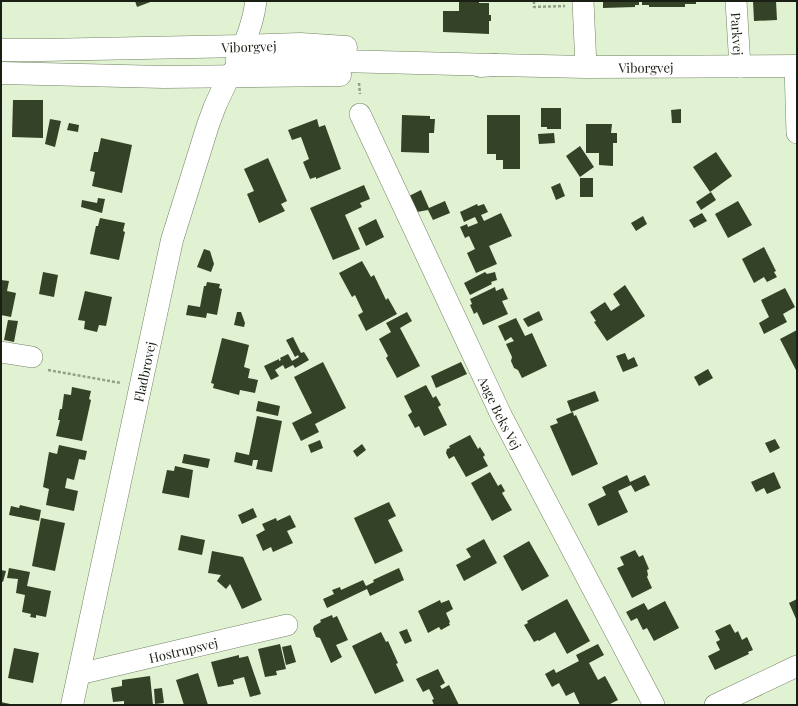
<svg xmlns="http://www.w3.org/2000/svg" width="798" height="706" font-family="'Playfair Display',serif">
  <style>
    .building { fill: #344227 }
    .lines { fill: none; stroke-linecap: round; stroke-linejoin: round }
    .street-casing { stroke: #738365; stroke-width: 22 }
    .secondary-casing { stroke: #738365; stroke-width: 23 }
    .path { stroke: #93a087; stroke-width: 2.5; stroke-dasharray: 3 2; stroke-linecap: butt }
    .street { stroke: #fff; stroke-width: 21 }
    .secondary { stroke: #fff; stroke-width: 22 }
    .labels { text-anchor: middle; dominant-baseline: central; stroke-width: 4; stroke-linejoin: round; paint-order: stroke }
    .street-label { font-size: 13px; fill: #191f13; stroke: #e0f2d1 }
  </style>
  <rect width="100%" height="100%" fill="#e0f2d1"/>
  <!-- building -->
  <path class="building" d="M135,1H153L137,7Z
    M459,1H479V3H489V15H491V21H489V34L443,32V11H459Z
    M603,1H639V5H635V7L603,8Z
    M642,1H696V4H685V7H649V5H642Z
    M753,1H776L777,20L754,21Z
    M13,100H43V138L12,137Z
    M541,108H561V129H547V127H541Z
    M681,109V123H672L671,110Z
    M402,115L430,116V119H435L434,133H429V153L401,152Z
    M487,115H520V169H503V160H496V154H487Z
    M50,119L61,121L55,147L45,144Z
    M317,119L319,127L325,125L341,169L316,179V177L310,179L303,162L309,159L301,137L292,140L288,130Z
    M69,123L79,125L78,132L67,130Z
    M586,124H612L611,133H617V143H613V166L599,165V153H586Z
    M554,133L555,143L539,144L538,134Z
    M101,138L132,145L122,193L92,186L95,172L90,171L94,152H98Z
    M580,146L594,167L580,177L566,156Z
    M716,152L732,176L710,192L693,167Z
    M268,158L287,201L281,204L285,211L259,223L247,194L254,191L244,169Z
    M580,178H593V197H580Z
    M560,183L565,196L556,200L551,187Z
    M364,185L370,199L360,203L362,207L345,215L360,249L333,260L310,208Z
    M421,190L429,208L445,201L450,213L433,220L428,210L417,212L409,196Z
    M711,192L716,200L701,210L696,202Z
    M98,198L105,199L102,213L81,207L82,200L97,203Z
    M738,201L752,225L728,238L715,214Z
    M477,204L478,206L484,204L488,212L481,215L484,221L501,213L512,236L489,246L497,264L476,273L467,253L475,249L469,236L465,238L460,227L467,224L468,227L478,223L475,217L464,222L460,212Z
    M702,213L707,221L694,228L689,220Z
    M643,216L647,224L636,231L631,223Z
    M100,218L125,223L123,231L125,232L119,260L90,254L96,226H98Z
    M376,219L384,237L366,246L358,228Z
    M764,247L776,271L774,272L777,277L767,282L764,277L754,283L742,259Z
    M204,249L210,251L214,264L211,272L197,267Z
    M362,261L371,277L374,275L386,300L388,298L397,314L366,331L358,315L363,312L355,295L352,297L339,273Z
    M43,272L58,275L54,297L39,294Z
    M485,272L487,274L495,272L497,280L491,282L492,284L470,295L464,283Z
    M1,280L9,281L7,291L16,293L11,317L1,315Z
    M207,282L220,284L219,288L222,289L217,315L207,313L206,318L186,315L188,305L200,307L204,286H206Z
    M625,285L645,316L607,341L594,322L596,321L590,312L605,302L611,311L620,305L613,294Z
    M495,287L496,291L503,288L508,299L502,301L508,314L483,325L477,312L474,314L470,305L472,304L470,299Z
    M785,288L795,307L783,314L787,322L764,334L759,323L769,317L761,300Z
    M85,291L112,297L106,326L99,325L97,332L84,329L85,321L78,320Z
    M539,311L543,320L528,327L523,319Z
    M237,312H241L245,323L244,327L234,325Z
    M407,312L412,321L400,328L420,366L397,378L386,358L388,356L379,339L391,332L386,323Z
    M516,318L525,336L532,333L547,366L522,378L518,370L514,368L511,361L512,357L506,344L514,341L511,337L505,341L498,326Z
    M8,320L18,321L14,342L4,340Z
    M797,330V372L780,339Z
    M293,337L301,353L304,352L309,360L295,368L293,365L285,369L283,365L275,370L279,376L271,380L264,366L279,359V361L281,360L280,358L288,354L292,361L299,357L298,355L295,357L286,340Z
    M222,338L249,345L244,367L250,369L248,378L258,380L255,393L240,390L239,395L213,388L214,384L211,383Z
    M625,353L628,360L634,357L638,366L623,372L616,356Z
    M323,362L346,408L315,424L319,432L301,441L292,423L312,413L294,377Z
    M461,362L467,374L436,388L431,376Z
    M708,369L713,378L699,386L694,377Z
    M426,385L433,398L436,396L441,405L438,407L447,425L424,436L419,426L415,428L408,415L412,412L404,396Z
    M72,387L91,391L89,399L91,400L82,441L56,436L60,420H58L60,409H62L64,394L71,395Z
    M595,391L599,401L571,412L567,401Z
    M258,401L280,406L278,416L256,411Z
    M573,412L574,416L576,415L598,464L572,476L550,426L558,423L556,419Z
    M257,416L282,421L272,472L256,469L258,460H253L252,466L234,462L236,452L249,455Z
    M470,435L478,449L480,447L485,455L483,457L488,466L466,477L454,456L449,459L446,453L447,449L450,448L449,446Z
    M775,439L780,448L770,453L765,443Z
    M320,440L323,448L311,453L308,445Z
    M362,444L366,450L357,457L353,451Z
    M59,445L87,451L85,460L79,459L74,480L67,478L65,488L78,491L74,511L46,505L49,489L43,487L49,452L57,454Z
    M184,454L210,459L208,468L182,463Z
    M175,466L193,470L189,498L162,493L167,470L174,471Z
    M490,472L498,486L501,484L505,491L502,493L512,510L492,521L471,483Z
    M774,472L781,488L767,494L764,488L756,492L751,482Z
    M627,475L630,482L645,475L650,485L635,492L631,485L618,491L628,512L598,526L588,504L606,495L602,487Z
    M389,502L396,516L388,520L403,551L375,564L354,518Z
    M20,505L41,510L39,521L9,515L11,506L19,508Z
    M253,508L257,517L242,524L238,515Z
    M290,515L296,527L287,531L293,543L273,552L271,547L263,551L256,535L265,530L262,524L276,518L277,521Z
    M41,518L65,523L55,571L32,566Z
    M181,535L205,540L202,555L178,550Z
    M484,539L497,563L464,581L456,565L471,557L466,549Z
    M529,541L549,576L522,591L503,556Z
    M635,550L639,557L643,555L649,569L647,570L648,575L647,577L652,588L632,598L617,568L624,565L620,557Z
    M212,551L243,557L262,600L242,609L230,584L226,589L217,581L221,575L208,573Z
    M9,568L30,572L27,586L51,591L46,617L36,615V618L30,617L31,614L22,612L25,595L16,593L18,579L7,578Z
    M399,568L404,580L370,596L367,589L327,608L323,599L334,594L332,590L340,587L341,590L363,580L366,586L374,582L373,580Z
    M1,570L6,571L3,582L1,581Z
    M567,599L590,641L567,654L555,632L539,641L538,640L534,642L524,625L528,623L527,621Z
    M797,599V621L789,603Z
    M440,600L441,603L449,600L453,609L446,613L450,622L449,623L450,625L441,630L439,627L428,633L418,611Z
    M665,601L679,628L654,641L647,628L643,630L637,618L631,621L626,612L644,603L648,610Z
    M332,615L333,618L337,616L348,640L336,645L342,657L331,663L320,638L316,637L313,629L314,626L321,622L320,620Z
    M730,624L735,633L738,631L742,640L747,637L753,650L748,652L749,654L715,670L708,656L720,650L716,642L720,640L715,631Z
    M407,629L412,641L405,644L399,632Z
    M381,632L386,642L388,641L398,663L396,664L404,681L375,694L352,646Z
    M280,644L286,669L276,671L277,675L265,677L258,649Z
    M598,644L604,655L589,663L598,680L605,676L618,700L608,705H580L574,692L566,696L559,683L552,687L545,674L554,669L556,673L579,661L576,655Z
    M291,645L296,662L286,665L282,647Z
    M14,648L39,653L33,683L8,678Z
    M239,655V658L248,656L261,694L250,697L244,677L233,680L234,684L218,687L211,662Z
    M438,669L445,683L440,686L442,689L449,685L459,705H434L432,700L434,699L429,689L423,692L416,679Z
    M198,673L208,705H184L176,680Z
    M150,676L153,705H124V701L113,702L111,688L122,686V680Z
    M162,688L164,703L155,704L154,689Z
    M1,702L10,704V705H1Z"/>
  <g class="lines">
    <!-- street casing -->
    <g class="street-casing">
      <g id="street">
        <path d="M583,1L586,67"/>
        <path id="s1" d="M736,1L740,67"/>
        <path d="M236,61C246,40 253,24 256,1"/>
        <path d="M795,66L797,133"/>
        <path id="s2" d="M360,114L502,417L654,705"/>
        <path d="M1,352L32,357"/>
        <path id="s3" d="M79,674L287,625"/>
        <path d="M715,705L797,666"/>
      </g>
    </g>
    <!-- secondary casing -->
    <g class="secondary-casing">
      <g id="secondary">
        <path id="s4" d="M1,50H42L243,46L300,44L346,47"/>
        <path id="s5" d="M480,66L495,65L586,67L797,66"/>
        <path d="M1,73L164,77L340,75"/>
        <path id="s6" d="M72,705L172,240L208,125L215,106L229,76L240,65L251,61L262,59L495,65"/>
      </g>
    </g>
    <!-- path -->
    <path class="path" d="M534,1V7L565,6
      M359,83L360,94
      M48,370L121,383"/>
    <!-- street -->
    <use href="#street" class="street"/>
    <!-- secondary -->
    <use href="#secondary" class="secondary"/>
  </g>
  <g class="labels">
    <!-- street labels -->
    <g class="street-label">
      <text stroke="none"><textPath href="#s1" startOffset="33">Parkvej</textPath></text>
      <text stroke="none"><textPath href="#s4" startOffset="248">Viborgvej</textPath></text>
      <text stroke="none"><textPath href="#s5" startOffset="166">Viborgvej</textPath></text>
      <text stroke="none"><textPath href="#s6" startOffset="341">Fladbrovej</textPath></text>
      <text stroke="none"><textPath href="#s2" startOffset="330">Aage Beks Vej</textPath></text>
      <text stroke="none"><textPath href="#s3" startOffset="107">Hostrupsvej</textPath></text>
    </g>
  </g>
  <!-- border -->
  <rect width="798" height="706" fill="none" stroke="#191f13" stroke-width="4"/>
</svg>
